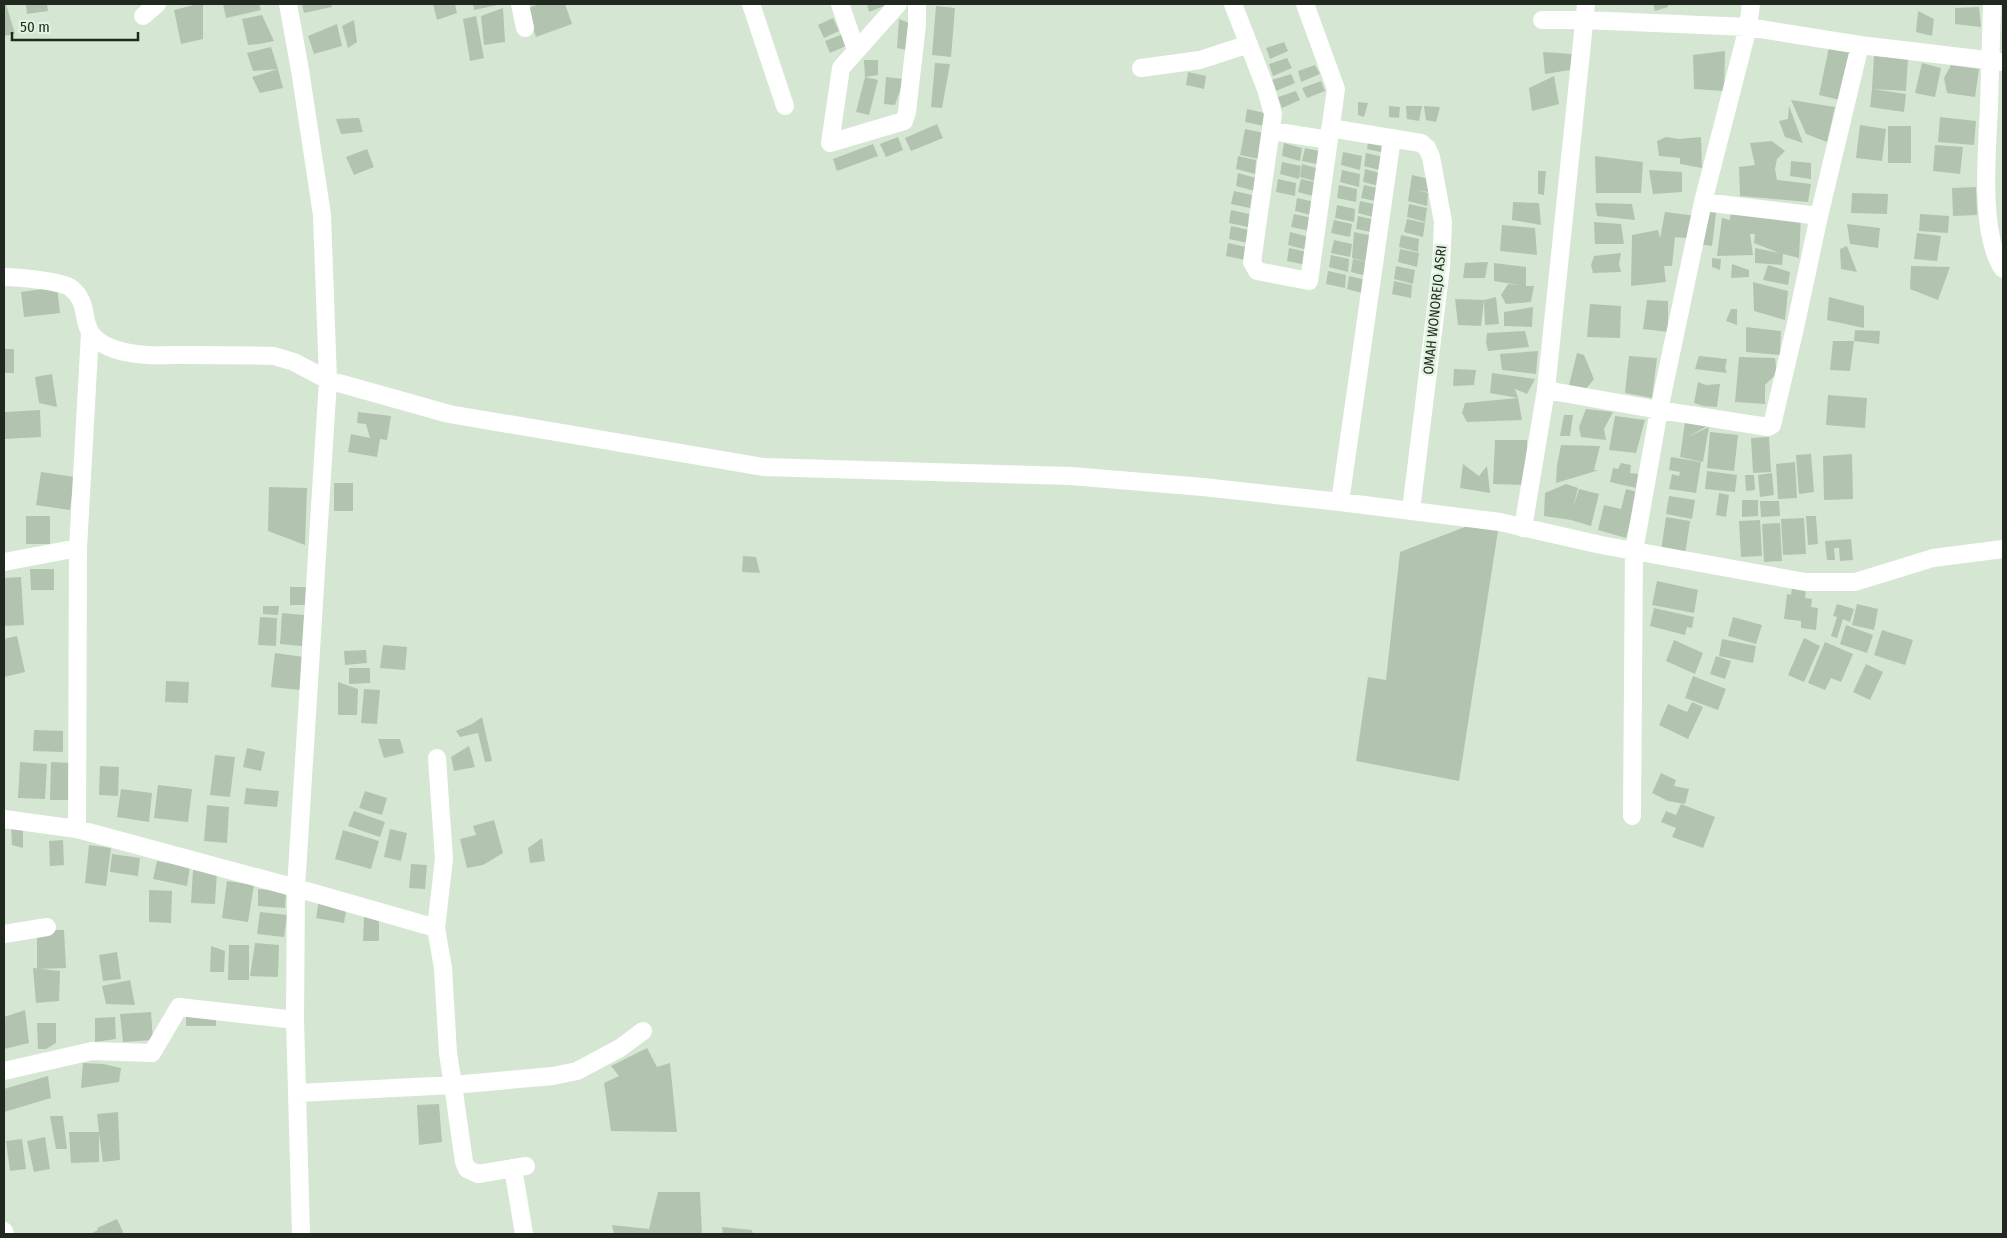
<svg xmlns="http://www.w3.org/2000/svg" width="2007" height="1238" font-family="'Fira Sans Condensed',sans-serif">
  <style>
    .building { fill: #b2c4b0 }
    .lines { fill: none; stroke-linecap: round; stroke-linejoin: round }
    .minor { stroke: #fff; stroke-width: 18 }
    .labels { text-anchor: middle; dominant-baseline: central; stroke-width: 5; stroke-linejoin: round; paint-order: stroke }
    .street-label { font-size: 14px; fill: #212820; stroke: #e2f4e0 }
  </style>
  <rect width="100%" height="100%" fill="#d5e7d3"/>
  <!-- building -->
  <path class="building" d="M4,4H6L15,34L4,36Z
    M26,4H47L48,11L27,14Z
    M198,4H203V39L181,44L174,10Z
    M223,4H259L261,10L226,18Z
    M302,4H331L332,7L304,13Z
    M433,4H455L457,13L437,20Z
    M473,4H498V5L474,10Z
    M539,4H565L572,24L536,37L526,9Z
    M867,4H883L884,6L869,12Z
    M1653,4H1668V7L1655,11Z
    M936,6L955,8L951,57L932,55Z
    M1979,7L1981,27L1955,24V8Z
    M503,8L505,42L484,45L481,16Z
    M1918,11L1934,19L1932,36L1916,32Z
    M262,15L274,41L259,44L248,45L242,19Z
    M476,16L484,58L470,61L463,19Z
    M833,18L839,31L824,38L818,25Z
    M899,19L909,23L906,50L897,48Z
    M354,20L357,42L348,48L342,26Z
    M337,24L342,46L314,54L308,36Z
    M843,34L848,45L830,53L825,41Z
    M1284,42L1288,51L1270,59L1266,48Z
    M271,47L278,69L253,71L247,53Z
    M1829,47L1851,52L1840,100L1819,95Z
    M1725,51L1724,91L1694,89L1693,55Z
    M1543,52L1572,54L1570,70L1545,74Z
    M1874,56L1908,58L1906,91L1872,89Z
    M1287,58L1292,68L1273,76L1269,64Z
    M864,60H878V75L865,77Z
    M935,63L950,64L942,108L931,107Z
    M1922,63L1941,68L1935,97L1915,93Z
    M1315,65L1320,74L1301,82L1298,71Z
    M1951,65L1979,69L1975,97L1947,93L1944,78Z
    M278,69L283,88L260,93L252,77Z
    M1188,72L1206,76L1204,89L1186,85Z
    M1291,74L1295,83L1276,91L1272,80Z
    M1554,76L1559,104L1532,111L1529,88Z
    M865,77L878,80L869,115L856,112Z
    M886,77L904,79L895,105L884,104Z
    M1321,81L1325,91L1307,98L1302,88Z
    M1872,89L1906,94L1904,112L1870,107Z
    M1296,91L1300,100L1282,108L1278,97Z
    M1791,100L1835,107L1827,142L1806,134Z
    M1358,102L1368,103L1364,117L1358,115Z
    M1389,106L1400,107L1399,118L1389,117Z
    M1406,106H1422L1419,121L1407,119Z
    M1424,106L1440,107L1436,122L1426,120Z
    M1789,106L1803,143L1785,137L1779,121L1788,119Z
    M1247,109L1265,113L1264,126L1245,122Z
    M1940,117L1976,121L1974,145L1938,142Z
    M359,118L363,132L341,134L336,119Z
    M937,124L943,138L911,151L905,138Z
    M1860,125L1886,129L1882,161L1856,158Z
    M1888,126H1911V163H1888Z
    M1245,129L1264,133L1259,159L1240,155Z
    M1369,136L1387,140L1385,153L1367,149Z
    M898,137L903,150L886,157L880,144Z
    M1666,137L1679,139L1701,137L1702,168L1680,164V158L1659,156L1657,141Z
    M1772,141L1785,151L1777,159L1775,169L1777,180L1811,184L1808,202L1740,196L1739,167L1755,165L1750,143Z
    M1284,143L1302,148L1300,161L1282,156Z
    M873,144L878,156L837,171L833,159Z
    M1935,145L1963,147L1960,174L1933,171Z
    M1305,148L1323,152L1321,165L1302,161Z
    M367,149L374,167L354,175L346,157Z
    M1343,152L1362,156L1360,170L1341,165Z
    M1366,153L1384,157L1383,171L1364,166Z
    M1238,156L1256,160L1255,174L1236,169Z
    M1595,156L1643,162L1641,193H1596Z
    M1791,161L1811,163V179L1790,176Z
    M1282,162L1301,166L1299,179L1280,174Z
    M1302,164L1320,169L1318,182L1300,177Z
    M1365,169L1383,174L1382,187L1363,182Z
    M1342,170L1360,174L1359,187L1340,182Z
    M1649,170L1682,172V192L1653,194Z
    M1538,171H1546L1544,195L1538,194Z
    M1238,173L1256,178L1255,191L1236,186Z
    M1412,175L1430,179L1428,192L1417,190L1428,193L1427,206L1408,201Z
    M1278,179L1296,183L1295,196L1276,192Z
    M1301,179L1319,183L1317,197L1298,192Z
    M1339,185L1357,189L1356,202L1337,198Z
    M1364,185L1382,189L1380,202L1361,198Z
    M1976,187L1977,215L1953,216L1952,188Z
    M1234,191L1252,195L1250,208L1231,204Z
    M1852,193L1888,194L1887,214L1851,213Z
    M1297,198L1315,202L1314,216L1295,211Z
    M1360,201L1378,205L1377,218L1358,213Z
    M1513,202L1539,203L1541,225L1512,220Z
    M1595,203L1632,204L1635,220L1597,216Z
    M1409,204L1427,208L1425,222L1407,217Z
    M1337,205L1355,209L1354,222L1335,218Z
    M1717,206L1712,246L1698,244L1707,207Z
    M1731,208L1801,216L1799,258L1783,254L1782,265L1755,263V248L1779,253L1754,243L1755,234H1750L1753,255L1717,256L1722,218L1730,220Z
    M1231,210L1249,214L1248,227L1229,223Z
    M1665,212L1697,216L1687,238L1675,237L1672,266H1664L1666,282L1631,286L1632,235L1658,230L1660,238Z
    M1294,214L1312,218L1310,231L1291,227Z
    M1920,214L1949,216L1948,233L1919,231Z
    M1358,216L1376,220L1375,233L1356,229Z
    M1407,219L1425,223L1423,237L1404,232Z
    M1334,220L1352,224L1350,237L1331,233Z
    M1594,222L1621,224L1624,244H1595Z
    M1847,224L1880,228L1878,248L1850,244Z
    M1502,225L1535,228L1537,255L1500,251Z
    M1231,226L1249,230L1248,243L1229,239Z
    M1290,232L1309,237L1307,250L1288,245Z
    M1354,232L1373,236L1371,263L1352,258Z
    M1917,233L1941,236L1937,261L1914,259Z
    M1401,235L1419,239L1418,252L1399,247Z
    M1334,240L1352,244L1350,257L1331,253Z
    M1228,243L1246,247L1245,260L1226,256Z
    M1847,246L1857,272L1841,269L1840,249Z
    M1289,248L1307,252L1306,265L1287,261Z
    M1400,249L1419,253L1417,267L1398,262Z
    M1621,253L1619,264L1621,272L1593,273L1591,265L1594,256Z
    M1331,255L1349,259L1348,272L1329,267Z
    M1712,258L1721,259L1720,270L1712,267Z
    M1353,259L1371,263L1370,277L1351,272Z
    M1488,262L1485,278H1463L1465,263Z
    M1494,263L1526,267V286H1534L1531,302L1506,304L1501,295L1508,284L1519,285L1494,281Z
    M1732,264L1749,270V277L1731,278Z
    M1768,265L1790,272L1788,285L1763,280Z
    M1396,266L1415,270L1413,284L1394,279Z
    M1911,266L1950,267L1938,300L1910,289Z
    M1328,271L1346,275L1345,288L1326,284Z
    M1349,276L1367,280L1366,294L1347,289Z
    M1394,281L1412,285L1411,298L1392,294Z
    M1753,282L1788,291L1785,320L1754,311Z
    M57,287L60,313L24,317L21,292Z
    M1496,297L1499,324L1485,325L1484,300L1481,326L1458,325L1455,299L1484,300Z
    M1829,297L1864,306V328L1827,320Z
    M1647,300L1668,301V332L1643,329Z
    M1590,304L1621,306L1620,338L1587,337Z
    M1533,307L1532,327L1504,326V312Z
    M1731,309H1737V325L1726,321Z
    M1746,327L1781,331L1780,355L1746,352Z
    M1855,330L1880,331L1879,344L1854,341Z
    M1525,331L1529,347L1488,351L1486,342L1487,333Z
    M1833,341H1854L1850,371L1830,370Z
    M4,349H14V373H4Z
    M1538,351L1536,374L1502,370L1500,354Z
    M1577,353L1584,355L1594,379L1586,389L1569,385Z
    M1629,356L1657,358L1652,398L1625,393Z
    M1699,356L1727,359L1725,368L1727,373L1695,369Z
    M1739,357L1775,358L1777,373L1765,385V404L1735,402Z
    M1454,369L1476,370L1474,385L1453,386Z
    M1492,373L1535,379L1527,394L1515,389L1518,398L1522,420L1467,422L1462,413L1465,403L1518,398L1490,393Z
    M52,374L57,407L39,403L35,377Z
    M1698,382L1706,385L1720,384L1717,407L1703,406L1694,403Z
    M1828,395L1867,398L1865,428L1826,425Z
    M1586,409L1613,412L1604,429L1606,440L1581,437L1579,427Z
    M40,410L41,437L4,439V412Z
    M358,412L391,416L387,440L380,439L377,457L348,452L351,434L370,438L366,424L357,423Z
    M1564,415H1573L1570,436H1560Z
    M1615,416L1645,420L1636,453L1609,450Z
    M1685,422L1713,423L1687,437L1709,427L1703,462L1680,457Z
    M1710,432L1738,435L1734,471L1707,468Z
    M1769,437L1771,472L1753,473L1751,438Z
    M1495,440H1527V461L1524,485L1493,484Z
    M1561,445L1600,446L1594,470H1599L1556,483L1557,465Z
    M1811,454L1814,492L1799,494L1796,455Z
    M1852,454L1853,499L1824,500L1823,456Z
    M1671,457L1701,462L1696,493L1669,489L1672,474L1679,476L1680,472L1669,470Z
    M1795,462L1797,498L1778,499L1776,464Z
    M1621,463L1631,465L1630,473L1638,474L1636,488L1610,482L1613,468L1618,469Z
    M1463,464L1479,476L1487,466L1490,493L1460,488Z
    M1707,471L1737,475L1735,492L1705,489Z
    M41,472L74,477L70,510L36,505Z
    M1772,473L1774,495L1760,497L1758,475Z
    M1745,475H1754L1755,490L1746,491Z
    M334,483H353V511H334Z
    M1566,484L1578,488L1573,508L1579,489L1599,494L1591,526L1571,520L1544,516L1545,493Z
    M269,487L307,488L305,545L268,531Z
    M1626,489L1638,492L1626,538L1598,530L1604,505L1621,509Z
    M1719,493L1729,495L1726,517L1716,515Z
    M1669,496L1695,500L1692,519L1666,514Z
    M1742,500H1758V516L1742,517Z
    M1760,501H1779L1780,516L1761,517Z
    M26,516H50V544H26Z
    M1806,516H1816L1818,544L1808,545Z
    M1666,517L1690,521L1685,555L1661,551Z
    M1804,518L1806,554L1783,555L1781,519Z
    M1760,520L1762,556L1741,557L1739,521Z
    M1780,523L1782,561L1764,562L1762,524Z
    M1470,525L1498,531L1459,781L1356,761L1368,677L1386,680L1400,552Z
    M1851,539L1853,560L1840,561L1839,548H1834L1835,560H1827L1825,541Z
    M743,556L756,557L760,573L742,572Z
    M30,569H54V590H31Z
    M21,577L24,625L4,626V578Z
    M1657,581L1698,590L1694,613L1652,605Z
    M290,587H307V605H290Z
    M1792,588L1806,590L1805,598L1812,599L1811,607L1818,608L1816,630L1801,628V621L1784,619L1787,594L1791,595Z
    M1837,604L1854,609L1850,622L1843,619L1837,638L1831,636L1837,617L1833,616Z
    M1857,604L1878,609L1874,630L1852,625Z
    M263,606H279L278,615L263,614Z
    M1654,608L1694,617L1692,628L1687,627L1685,635L1650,626Z
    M282,613L304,615L302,646L280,644Z
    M260,617L277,618L276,646L258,645Z
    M1733,617L1762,625L1756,644L1728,636Z
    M1846,625L1873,635L1867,653L1840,644Z
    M1882,630L1913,640L1905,665L1874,655Z
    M17,636L25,672L4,677V639Z
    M1804,638L1820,646L1804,682L1788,675Z
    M1722,639L1756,646L1753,663L1719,656Z
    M1674,640L1703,653L1695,674L1666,661Z
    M1825,642L1853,654L1841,682L1831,678L1825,690L1808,683Z
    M383,645L407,647L405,670L380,668Z
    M366,650L367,663L345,665L344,651Z
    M275,653L304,657L300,690L271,687Z
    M1716,656L1731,661L1725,679L1710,674Z
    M1866,664L1883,672L1870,700L1853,692Z
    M349,668H370V683L349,684Z
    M1693,676L1726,689L1718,710L1685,698Z
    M166,681L189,682L188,703L165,702Z
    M338,682L358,689L357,715H338Z
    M364,689L380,690L377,724L361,723Z
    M1692,702L1703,707L1688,739L1659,725L1668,704L1687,712Z
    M482,717L492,761L485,762L478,733L460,737L456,731L472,724Z
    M34,730L63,731V752L33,751Z
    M378,739H400L404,753L384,758Z
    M469,746L475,767L454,771L451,757Z
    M247,748L265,752L261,771L243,767Z
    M215,755L235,757L230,797L210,795Z
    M20,762L47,764L45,799L18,798Z
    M51,762L70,763L69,800H50Z
    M100,766L119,767L118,796L99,795Z
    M1661,773L1676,780L1674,786L1689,789L1685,804L1668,801L1652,793Z
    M158,785L192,789L188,822L154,818Z
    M246,788L279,791L277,807L244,804Z
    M121,789L152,793L149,822L117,817Z
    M365,791L387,798L382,815L359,808Z
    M1681,804L1715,817L1703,848L1672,837L1676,828L1661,822L1666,811L1676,815Z
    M207,805L229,807L227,843L204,841Z
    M354,811L385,822L380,837L348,826Z
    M494,820L503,853L483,865L467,868L460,839L476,835L473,826Z
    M11,824L23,828V848L12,845Z
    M390,829L407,833L401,861L384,857Z
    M343,830L379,841L371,869L335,859Z
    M542,838L545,861L530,863L528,848Z
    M63,840L64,865L50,866L49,841Z
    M89,845L111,848L106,886L85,883Z
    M112,854L140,858L138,876L110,872Z
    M157,861L190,867L187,886L153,879Z
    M411,864L427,865L425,889L409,888Z
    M193,870L217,871L215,904L191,903Z
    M227,881L254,885L248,922L222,918Z
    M258,889L286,891L285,908L258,906Z
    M149,890L172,891L171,923L149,922Z
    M319,900L347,905L344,923L316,918Z
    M260,912L287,915L284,937L257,934Z
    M364,917L379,918V941H363Z
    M37,930H64L66,968L37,969Z
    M255,943L279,945L278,977L250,976Z
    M229,945H249V980H228Z
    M211,946L225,951L224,972H210Z
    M117,952L121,979L103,981L99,955Z
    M33,968L60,971L59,1001L36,1003Z
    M130,980L135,1005L106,1004L102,986Z
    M186,1007H216V1026H186Z
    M25,1010L29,1043L4,1049V1017Z
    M151,1012L153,1040L123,1042L120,1014Z
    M115,1017L116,1039L95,1042V1018Z
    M37,1023H56V1043L46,1049H38Z
    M647,1048L657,1067L670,1063L677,1132L611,1131L604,1083L619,1076L611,1066Z
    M83,1063L103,1064L121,1068L119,1082L81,1088Z
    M48,1076L51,1098L4,1112V1089Z
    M439,1104L442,1142L419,1145L417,1105Z
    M118,1112L120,1160L103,1162L99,1134V1162L71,1163L69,1132H99L97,1114Z
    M50,1116H63L67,1149H56Z
    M45,1137L50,1169L34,1172L27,1141Z
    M22,1139L26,1169L10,1171L6,1141Z
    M658,1192H700L702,1234H614L612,1225L649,1229Z
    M117,1219L124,1234H90L98,1230L97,1228Z
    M722,1227L752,1230L753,1234H723Z"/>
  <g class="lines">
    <!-- minor -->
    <path class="minor" d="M288,4L300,70L322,215L328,380L296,888L295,1020L301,1234
      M520,4L525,28
      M751,4L785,106
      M840,4L856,50
      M898,4L841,68L830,143L904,121L907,112L917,25V4
      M1233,4L1266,89L1273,114L1252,262L1257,271L1309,281L1336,89L1305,4
      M1992,4C1991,38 1990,73 1989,107C1987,150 1979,234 2003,269
      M143,16L157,4
      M1542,20H1584L1748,27L1860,45L2003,62
      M1141,68L1200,60L1249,44
      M1330,128L1421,143L1427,148L1431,157L1443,222L1441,267L1411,510
      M1272,131L1329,140
      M1703,202L1819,216
      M4,277C16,277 62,281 71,288C96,308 71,333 114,349C137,357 162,355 186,355C215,355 244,355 274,356L294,362L328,380L449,414L763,467L1071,476L1203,487L1340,502L1500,522L1601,545L1805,582H1855L1933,558L2003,549
      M1546,390L1659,410L1768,427L1772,425L1795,328L1819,216L1860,45
      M1340,502L1392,138
      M1523,528L1546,390L1586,4
      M4,562L78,548
      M437,758L444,859L436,928L443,968L448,1053L453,1085L553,1076L577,1071L620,1048L643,1031
      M1632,816L1634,551L1659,410L1703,202L1748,27L1751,4
      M4,819L77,829L296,888L436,928
      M77,829L78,548L90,333
      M4,934L47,927
      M4,1071L92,1051L152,1053L179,1007L295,1020
      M298,1093L453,1085L464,1162L467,1169L478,1174L526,1166
      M513,1168L524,1234
      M4,1231L5,1234"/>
  </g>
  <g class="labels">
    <!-- street labels -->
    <g class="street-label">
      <text transform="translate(1435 310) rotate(-84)">OMAH WONOREJO ASRI</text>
    </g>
  </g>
  <!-- border -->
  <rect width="2007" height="1238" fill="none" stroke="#212820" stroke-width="10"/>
  <!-- scale -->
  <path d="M12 32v8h126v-8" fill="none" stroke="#212820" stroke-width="2.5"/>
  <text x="20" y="32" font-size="15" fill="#212820" stroke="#e2f4e0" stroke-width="4" paint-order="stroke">50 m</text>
</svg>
